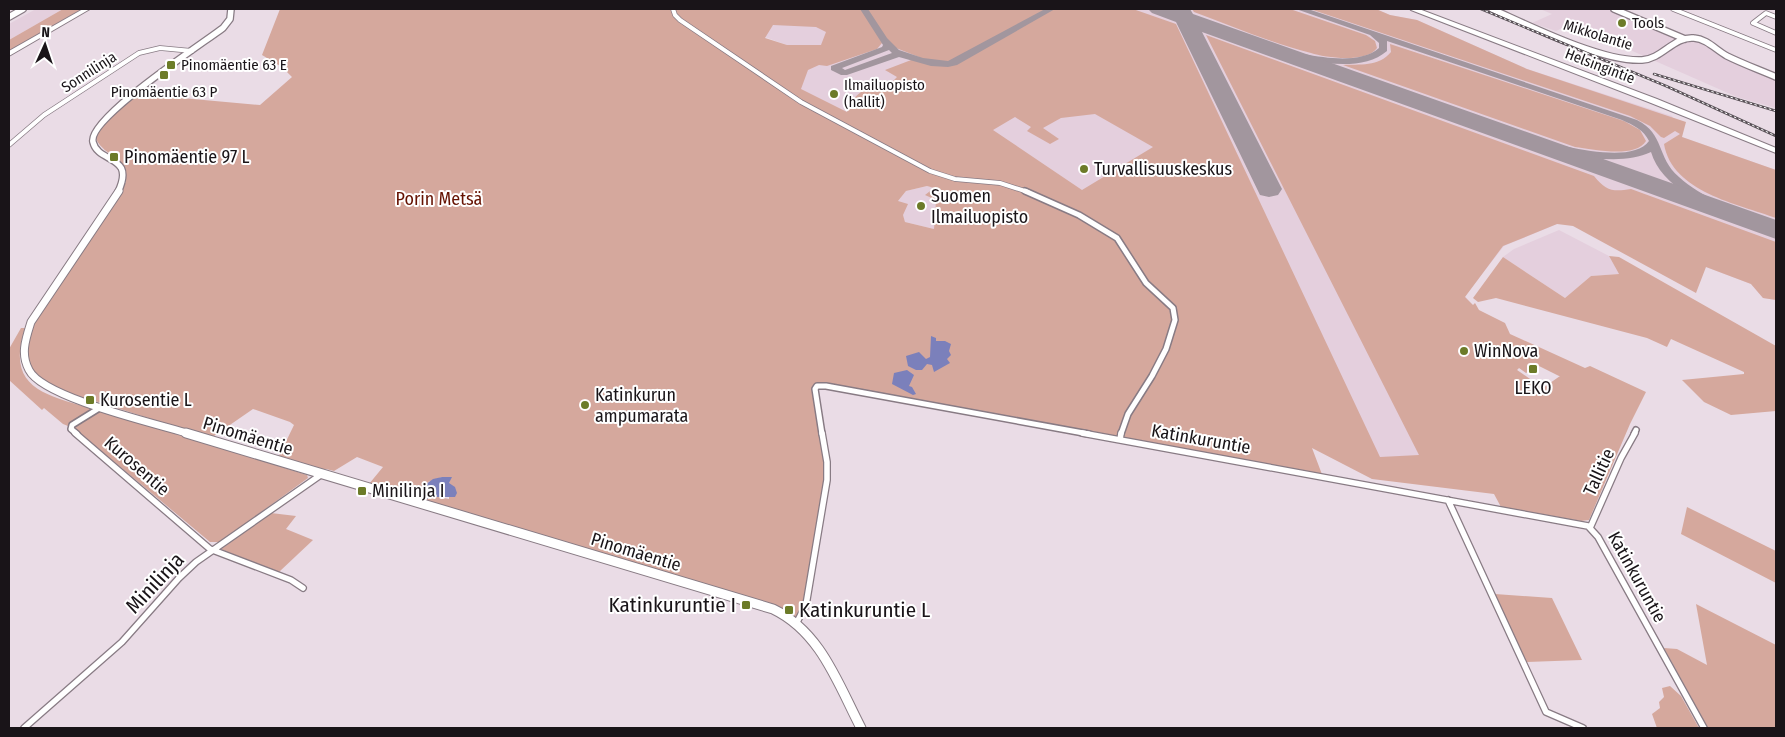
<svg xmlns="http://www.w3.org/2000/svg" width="1785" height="737" font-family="'Fira Sans Condensed',sans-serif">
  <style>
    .built { fill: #e4cfdd }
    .green { fill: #d5a89d; fill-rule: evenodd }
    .water { fill: #7b80bb }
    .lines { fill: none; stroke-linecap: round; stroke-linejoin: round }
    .taxiway { fill: #a2969e; fill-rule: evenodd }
    .runway { fill: #a2969e; fill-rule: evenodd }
    .street-far2-casing { stroke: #887b84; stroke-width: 5.5 }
    .street-far1-casing { stroke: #887b84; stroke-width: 8 }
    .street-casing { stroke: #887b84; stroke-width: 8 }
    .secondary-far2-casing { stroke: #887b84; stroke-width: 8 }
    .secondary-far1-casing { stroke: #887b84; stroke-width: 9 }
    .secondary-casing { stroke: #887b84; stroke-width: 11 }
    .highway-casing { stroke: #887b84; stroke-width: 2 }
    .street-far2 { stroke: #fff; stroke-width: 4 }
    .street-far1 { stroke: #fff; stroke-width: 5 }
    .street { stroke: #fff; stroke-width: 5.5 }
    .secondary-far2 { stroke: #fff; stroke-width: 5.5 }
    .secondary-far1 { stroke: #fff; stroke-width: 7 }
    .secondary { stroke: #fff; stroke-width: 9 }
    .highway { fill: #fff; fill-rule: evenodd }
    .rail-casing { stroke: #595157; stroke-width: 2.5 }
    .rail { stroke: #fff; stroke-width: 1; stroke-dasharray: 2.5; stroke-linecap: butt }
    .poi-dot { fill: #6c7b28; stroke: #fff; stroke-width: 2 }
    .labels { text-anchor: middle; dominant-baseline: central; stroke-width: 4; stroke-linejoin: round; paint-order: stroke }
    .far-poi-label { font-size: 15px; fill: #191418; stroke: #fff; text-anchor: start }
    .far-street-label { font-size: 15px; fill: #191418; stroke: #fff }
    .poi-label { font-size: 18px; fill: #191418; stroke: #fff; text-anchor: start }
    .park-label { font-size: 18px; fill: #651202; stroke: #fff }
    .street-label { font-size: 18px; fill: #191418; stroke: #fff }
    .near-street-label { font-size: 21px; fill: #191418; stroke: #fff }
    .near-poi-label { font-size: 21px; fill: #191418; stroke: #fff; text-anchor: end }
  </style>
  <rect width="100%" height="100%" fill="#eadce6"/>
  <!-- built -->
  <path class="built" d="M36,9H63L9,40V24Z
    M686,9H1376L1390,15L1417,20L1527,69L1672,116L1682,137L1776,170V300L1763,298L1751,284L1574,217L1504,246L1465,296L1519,368L1517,370L1526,376L1538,485L1372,479L950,169L763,71L820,45H787Z
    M1540,9H1616L1714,49L1776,79V108L1737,97L1571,24L1556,31L1532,23L1552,14Z
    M927,186L935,188L926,195L936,200L934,229L905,222L898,201L906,191Z
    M1559,230L1609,256L1619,274L1591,276L1565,298L1503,257L1514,249Z"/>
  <!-- green -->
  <path class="green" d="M63,9H82L9,51V40Z
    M280,9H1133L1176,24L1380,457L1419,455L1206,35L1594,176C1606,191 1613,192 1631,189L1776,242V300L1763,298L1751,284L1706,267L1696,293L1573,226L1557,224L1503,246L1465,297L1473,305L1475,303L1479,310L1505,323L1510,334L1585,368L1590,366L1646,392L1630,424L1589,520L1581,521L1501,507L1494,494L1372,479L1312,448L1323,477L826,386L815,389L827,462L806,605L797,622L788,616L369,484L383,467L357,457L334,471L326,469H316L278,458L294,425L290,422L253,409L211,438L95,401C75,397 36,384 29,363C24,345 33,325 42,310L126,182C128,156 101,156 95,136L107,117L138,94L260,105L292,77L282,67L262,55ZM773,25L816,27L826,32L821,45H787L765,38ZM882,43H889L896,48L919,57L885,70L897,77L887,87C866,86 854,92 847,112L801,89L808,70L819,65L827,66L877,49ZM1095,114L1153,147L1082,190L993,130L1015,117L1031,127L1027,131L1050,144L1059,139L1043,128L1061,118ZM927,186L934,188L925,195L936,200L934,229L905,222L903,215L908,204L898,201L906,191ZM1539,366L1559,376H1560L1543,388L1517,370L1519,368L1526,373ZM442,477H451L449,483V499L428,495V499L421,497L428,482Z
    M1192,9H1290L1366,35L1375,41L1377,48C1367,63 1326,58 1311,53C1271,43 1232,26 1194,12Z
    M1310,9H1376L1390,15L1417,20L1527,69L1686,122L1682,137L1776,170V218C1738,204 1672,192 1664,144L1680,134L1675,131L1664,138L1661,137L1650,126L1630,116Z
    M1390,44L1624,121L1640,130L1646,141C1635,159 1593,149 1575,147L1343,65C1359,64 1379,67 1391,52Z
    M1609,256L1619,257L1776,346V411L1731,415L1704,402L1682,380L1744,374V372L1671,339L1667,347L1647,338L1496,298L1478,302L1473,298L1503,257L1565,298L1591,276L1619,274Z
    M21,328H25C5,389 46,395 94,409L68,426L63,424L44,408L42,410L9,380V349Z
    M100,410L307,475L308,478L220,542H210L75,429L76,425Z
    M1687,507L1776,551V583L1681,534Z
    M271,513L296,516L286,529L313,540L279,572L251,563L221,549Z
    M1495,594L1552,598L1582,660L1527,662L1522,656Z
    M1696,604L1776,645V728H1708L1664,648L1677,649L1707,665Z
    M1670,686L1681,696L1699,728H1657L1652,714L1660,708L1659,702L1664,697L1662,688Z"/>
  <!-- water -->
  <path class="water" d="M931,336L936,338V341H945L951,344L949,351L951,355L947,359L950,363L934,372L932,365L927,364L922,370H916L908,366L906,356L919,352L926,359L930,357Z
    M907,370L914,375L909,386L912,387L916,394L913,395L892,384L894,373Z
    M442,477H452L449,483L455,487L457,493L455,497H437L431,495L428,496V499L421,497V493L418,490L433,479Z"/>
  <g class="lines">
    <!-- taxiway -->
    <path class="taxiway" d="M860,9H868L887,38L899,50L923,58L948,61L1045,9H1055L957,65L948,67L931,66L899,57L847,75H841L831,70V66L882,47L883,45ZM889,50L892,53L845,70L842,68Z
      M1296,9H1308L1637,120C1665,134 1656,157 1679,177C1690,187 1704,195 1718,202C1726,207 1738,210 1744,217L1739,221L1735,219C1706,205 1661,187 1651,152C1613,170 1552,150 1513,139L1511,137L1516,134C1544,141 1630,168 1649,141C1644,130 1633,125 1622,120L1387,41V51C1358,76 1301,59 1267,51V47L1270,46C1299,53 1355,69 1379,48V43L1370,35Z"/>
    <!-- runway -->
    <path class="runway" d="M1148,9H1190L1193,14L1776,220V239L1202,32L1282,189L1278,195L1269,197L1260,195L1176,22L1152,13Z"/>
    <!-- street-far2 casing -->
    <g class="street-far2-casing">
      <path id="street-far2" d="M673,9L675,15L680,20L801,102L930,171L955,179L1000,183L1028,192
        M1673,9L1776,50
        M1776,17L1766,13L1753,23L1776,33
        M9,145L44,115L139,53L160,48L192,51"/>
    </g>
    <!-- street-far1 casing -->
    <g class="street-far1-casing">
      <path id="street-far1" d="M1025,191L1079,215L1117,238L1146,283L1173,308L1175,320L1166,349L1152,376L1128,414L1121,434
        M77,434L71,429L72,425L101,407
        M822,434L815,389L817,386H826L1089,434
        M1634,434L1636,430"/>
    </g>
    <!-- street casing -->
    <g class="street-casing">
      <path id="street" d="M75,433L210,549L291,580L303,588
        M1082,433L1588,526L1598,537L1704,728
        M1120,440L1121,433
        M1448,500L1546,712L1583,728
        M1590,528L1621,458L1635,433
        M797,622L806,605L827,480V462L822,433
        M24,728L122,642L179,578L196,562L322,474"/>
    </g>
    <!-- secondary-far2 casing -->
    <g class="secondary-far2-casing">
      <path id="secondary-far2" d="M1492,9C1530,26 1602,62 1642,60C1662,59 1674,36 1694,38C1707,39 1716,50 1727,56C1743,64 1760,70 1776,77
        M1614,9L1685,39
        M9,17L23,9
        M118,192C136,154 98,164 93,142C87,119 202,44 223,28L230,19L231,9"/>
    </g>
    <!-- secondary-far1 casing -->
    <g class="secondary-far1-casing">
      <path id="secondary-far1" d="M119,191L31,322C26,338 20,354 29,370C43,398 158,424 190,434"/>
    </g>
    <!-- secondary casing -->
    <g class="secondary-casing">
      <path id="secondary" d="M186,433L773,609C821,632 838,684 861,728"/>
    </g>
    <!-- highway casing -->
    <g class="highway-casing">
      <path id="highway" d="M83,9H90L9,56V51Z
        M1410,9H1419L1657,99L1776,148V153L1651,103L1411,10Z"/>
    </g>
    <!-- street-far2 -->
    <use href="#street-far2" class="street-far2"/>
    <!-- street-far1 -->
    <use href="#street-far1" class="street-far1"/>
    <!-- street -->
    <use href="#street" class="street"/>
    <!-- secondary-far2 -->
    <use href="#secondary-far2" class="secondary-far2"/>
    <!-- secondary-far1 -->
    <use href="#secondary-far1" class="secondary-far1"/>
    <!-- secondary -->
    <use href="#secondary" class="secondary"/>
    <!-- highway -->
    <use href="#highway" class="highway"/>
    <!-- rail casing -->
    <g class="rail-casing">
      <path id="rail" d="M1481,9L1666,86L1776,136
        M1654,74L1776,111"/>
    </g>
    <!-- rail -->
    <use href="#rail" class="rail"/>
  </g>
  <!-- markers -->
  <g class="poi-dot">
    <circle cx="1622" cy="23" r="5"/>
    <rect x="166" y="60" width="10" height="10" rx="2.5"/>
    <rect x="159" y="70" width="10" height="10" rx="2.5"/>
    <circle cx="834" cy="94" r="5"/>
    <rect x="109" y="152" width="10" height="10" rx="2.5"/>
    <circle cx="1084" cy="169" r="5"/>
    <circle cx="921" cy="206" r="5"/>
    <circle cx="1464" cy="351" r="5"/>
    <rect x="1528" y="364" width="10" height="10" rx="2.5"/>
    <rect x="85" y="395" width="10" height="10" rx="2.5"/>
    <circle cx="585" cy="405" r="5"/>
    <rect x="357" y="486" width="10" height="10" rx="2.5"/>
    <rect x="741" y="600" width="10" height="10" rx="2.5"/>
    <rect x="784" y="605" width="10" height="10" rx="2.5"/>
  </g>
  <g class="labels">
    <!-- far-poi labels -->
    <g class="far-poi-label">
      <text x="1632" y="23">Tools</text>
      <text x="181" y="65">Pinomäentie 63 E</text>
      <text x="844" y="85">Ilmailuopisto<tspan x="844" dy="17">(hallit)</tspan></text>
      <text x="164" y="92" text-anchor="middle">Pinomäentie 63 P</text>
    </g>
    <!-- far-street labels -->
    <g class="far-street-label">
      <text transform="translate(1598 35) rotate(17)">Mikkolantie</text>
      <text transform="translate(1600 66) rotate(21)">Helsingintie</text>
      <text transform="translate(89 72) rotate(-33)">Sonnilinja</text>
    </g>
    <!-- poi labels -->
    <g class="poi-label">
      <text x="124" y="157">Pinomäentie 97 L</text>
      <text x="1094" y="169">Turvallisuuskeskus</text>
      <text x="931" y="196">Suomen<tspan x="931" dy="21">Ilmailuopisto</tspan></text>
      <text x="1474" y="351">WinNova</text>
      <text x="1533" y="388" text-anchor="middle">LEKO</text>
      <text x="595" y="395">Katinkurun<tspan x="595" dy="21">ampumarata</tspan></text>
      <text x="100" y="400">Kurosentie L</text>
      <text x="372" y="491">Minilinja I</text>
    </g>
    <!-- park labels -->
    <g class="park-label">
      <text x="439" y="199">Porin Metsä</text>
    </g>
    <!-- street labels -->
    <g class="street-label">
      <text transform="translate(248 436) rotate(17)">Pinomäentie</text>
      <text transform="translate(1201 439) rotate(10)">Katinkuruntie</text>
      <text transform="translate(137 466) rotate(41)">Kurosentie</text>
      <text transform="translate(1599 472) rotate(-65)">Tallitie</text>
      <text transform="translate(636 552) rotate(17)">Pinomäentie</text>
      <text transform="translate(1637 577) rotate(61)">Katinkuruntie</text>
    </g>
    <!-- near-street labels -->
    <g class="near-street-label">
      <text transform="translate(155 583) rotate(-47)">Minilinja</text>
    </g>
    <!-- near-poi labels -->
    <g class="near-poi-label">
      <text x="736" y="605">Katinkuruntie I</text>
      <text x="799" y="610" text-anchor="start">Katinkuruntie L</text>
    </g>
  </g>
  <!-- border -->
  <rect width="1785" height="737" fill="none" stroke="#191418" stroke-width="20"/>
  <!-- north arrow -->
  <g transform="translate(45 45) rotate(3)" stroke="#ffffff" stroke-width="4" paint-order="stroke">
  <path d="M0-4L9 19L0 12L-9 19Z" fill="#191418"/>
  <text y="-8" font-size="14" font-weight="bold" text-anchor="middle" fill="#191418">N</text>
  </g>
</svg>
